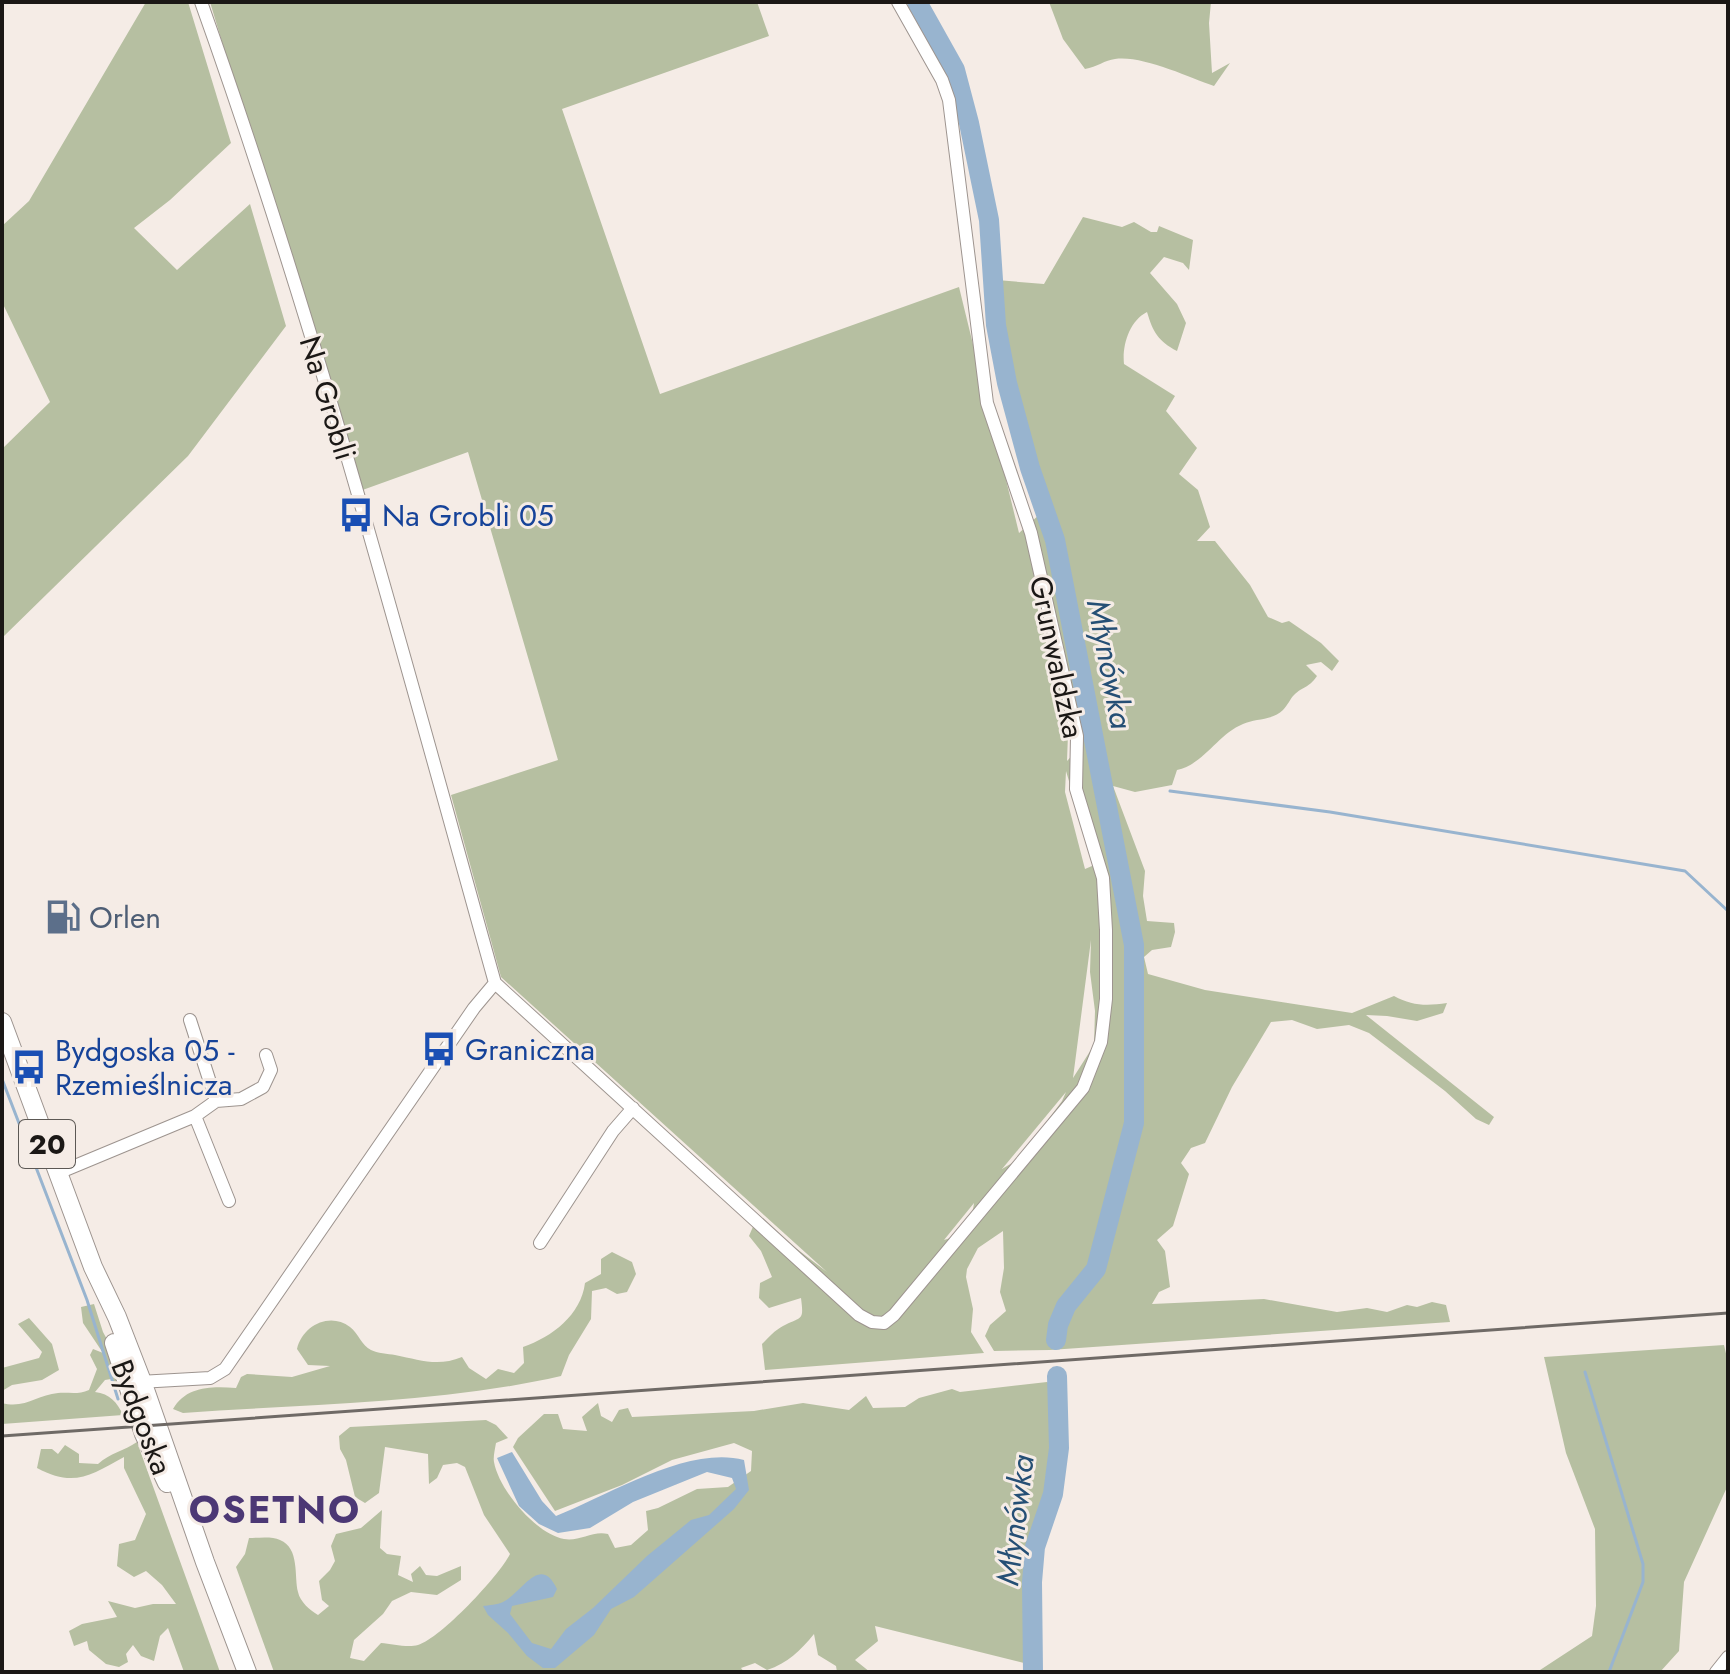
<svg xmlns="http://www.w3.org/2000/svg" width="1730" height="1674" font-family="Jost,sans-serif">
  <style>
    .green { fill: #b6bfa1; fill-rule: evenodd }
    .water { fill: #98b4cf }
    .lines { fill: none; stroke-linecap: round; stroke-linejoin: round }
    .stream { stroke: #98b4cf; stroke-width: 3 }
    .river { stroke: #98b4cf; stroke-width: 20 }
    .minor-casing { stroke: #9d948f; stroke-width: 14 }
    .primary-casing { stroke: #9d948f; stroke-width: 20 }
    .minor { stroke: #fff; stroke-width: 12 }
    .primary { stroke: #fff; stroke-width: 18 }
    .rail { stroke: #6f6a66; stroke-width: 3 }
    .labels { text-anchor: middle; dominant-baseline: central; stroke-width: 6; stroke-linejoin: round; paint-order: stroke }
    .shield { fill: #f5ece6; stroke: #5c5854; stroke-width: 2 }
    .shield-label { font-size: 28px; font-weight: bold; fill: #1b1816 }
    .street-label { font-size: 30px; fill: #1b1816; stroke: #f5ece6 }
    .transit-label { font-size: 30px; fill: #164399; stroke: #f5ece6; text-anchor: start }
    .service-label { font-size: 30px; fill: #4e5e75; stroke: #f5ece6; text-anchor: start }
    .water-label { font-size: 32px; font-style: italic; fill: #254f75; stroke: #f5ece6 }
    .district-label { font-size: 38px; font-weight: bold; letter-spacing: 2px; fill: #4c3875; stroke: #f5ece6 }
  </style>
  <rect width="100%" height="100%" fill="#f5ece6"/>
  <!-- green -->
  <path class="green" d="M146,2H188L231,143L170,200L134,228L177,270L250,204L286,326L188,456L2,638V449L50,402L2,302V226L29,201Z
    M210,2H757L769,36L562,109L660,394L959,287L1019,533L1040,514L1013,437L998,373L985,279L1044,284L1083,217L1122,227L1134,222L1151,232H1157L1159,226L1193,240L1189,270L1183,263L1164,257L1150,273L1177,304L1186,323L1177,351C1158,341 1153,332 1147,312C1129,321 1122,346 1124,364L1175,396L1166,411L1197,448L1179,474L1198,490L1210,527L1197,541H1215L1250,585L1268,617L1282,623L1289,621L1321,643L1339,661L1332,671L1321,662L1306,665L1317,676C1308,689 1303,686 1294,695C1290,699 1288,705 1283,710C1272,721 1255,718 1243,724C1218,734 1203,765 1177,770L1172,785L1135,792L1113,786L1145,871L1143,896L1147,921L1174,923L1175,932L1171,947L1152,950L1144,957L1148,974L1205,990L1352,1013L1394,996C1412,1006 1427,1006 1447,1003L1443,1013L1417,1021L1387,1016L1366,1015L1494,1117L1489,1125L1476,1119L1445,1091L1369,1033L1349,1025L1317,1029L1292,1020L1271,1022L1232,1087L1205,1143L1191,1148L1181,1163L1189,1174L1173,1226L1157,1240L1165,1251L1170,1287L1159,1292L1152,1304L1264,1299L1337,1312L1367,1308L1387,1312L1407,1305L1417,1307L1432,1302L1446,1305L1450,1322L1050,1350L994,1351L985,1336L990,1325L1006,1311L1000,1292L1004,1268L1003,1231L978,1248L967,1269L966,1277L973,1309L971,1332L984,1353L765,1370L762,1344C768,1338 775,1330 783,1326C802,1316 804,1322 801,1298L769,1308L759,1298L760,1283L772,1277L761,1251L749,1236L755,1222L763,1223L827,1272L501,977L451,795L558,760L468,452L357,492ZM1031,582L1044,593L1063,659L1052,667ZM1061,703L1079,748L1067,761L1068,734ZM1066,771L1074,798L1095,837L1092,866L1085,869L1065,792ZM1091,940L1090,972L1095,1011L1094,1045L1073,1078ZM1066,1092L1062,1101L1019,1159L1002,1169ZM974,1203C972,1220 962,1235 944,1240Z
    M1049,2H1211L1209,23L1212,73L1230,63L1214,86C1188,77 1142,55 1115,59C1105,60 1097,67 1085,69L1063,39Z
    M612,1252L632,1262L636,1274L627,1292L617,1294L606,1288L592,1291L591,1319L569,1355L561,1376C439,1404 307,1404 183,1413L173,1409C186,1386 212,1386 236,1388L241,1377L247,1374L292,1377L330,1366L308,1365L297,1349C303,1325 330,1312 350,1327C358,1333 362,1346 371,1350C377,1353 388,1354 395,1355C420,1360 438,1367 462,1357L469,1368L486,1379L498,1369L514,1373L524,1363L523,1347C552,1337 581,1315 585,1283L601,1274V1259Z
    M94,1304L103,1332L116,1356L123,1392L111,1379L105,1380L95,1392C110,1394 117,1402 123,1415L2,1424V1403C25,1409 37,1395 58,1393C69,1392 78,1395 89,1390L97,1369L90,1355L93,1349L103,1353L83,1323L81,1307Z
    M29,1318L52,1344L59,1370L42,1380L12,1385L2,1391V1368L39,1358L42,1352L18,1324Z
    M1724,1345L1728,1362V1485L1684,1582L1679,1651L1660,1672H1537L1592,1636L1596,1606L1595,1529L1566,1453L1544,1357Z
    M1047,1382L1064,1393L1068,1425L1059,1499L1038,1550L1035,1582L1025,1580L1024,1663L875,1626L878,1641L855,1660L870,1672H837L836,1666L818,1655L814,1634C800,1651 788,1663 767,1670L755,1663L741,1668L744,1672H274L236,1567L245,1554L249,1538C258,1538 272,1536 280,1540C300,1548 294,1577 298,1592C300,1602 310,1610 318,1615L329,1606L322,1600L319,1581L330,1570L335,1561L331,1546L336,1534L361,1528L382,1510L380,1548L387,1554L401,1556L398,1575L413,1582L411,1574L420,1566L426,1575L437,1576L461,1566V1580L437,1595L411,1592L392,1601L383,1614L354,1640L350,1658L364,1661L381,1643C392,1644 408,1648 418,1645C441,1638 499,1576 510,1554L484,1515L465,1467L457,1463L443,1465L437,1478L429,1484L428,1454L385,1447L379,1493L365,1503L355,1497L346,1460L340,1449L339,1436L350,1427L486,1420L496,1425L508,1438L496,1443C495,1449 493,1457 494,1462C499,1490 536,1534 564,1539C579,1542 593,1530 608,1534L615,1548L631,1545L648,1530L646,1511L658,1508L697,1489L728,1487L751,1471L752,1451L734,1443L672,1460L622,1485L555,1511L513,1447L518,1438L544,1414H558L563,1429L587,1431L582,1417L598,1403L601,1416L612,1422L619,1410L628,1408L632,1417L754,1411L803,1403L849,1410L866,1396L873,1408L905,1407L919,1398L952,1389L960,1392Z
    M137,1442L220,1672H184L168,1628L160,1636L154,1661L141,1656L133,1645L126,1654L128,1662L119,1667L106,1664L89,1650L87,1641L74,1646L69,1631L82,1624L117,1617L108,1601L135,1608L153,1604H176L162,1585L146,1571L134,1577L117,1566L119,1544L135,1540L146,1514L124,1468V1457C91,1475 74,1488 37,1468L41,1449H52L58,1454L65,1445L79,1454V1463L98,1464C110,1453 124,1451 137,1442Z"/>
  <!-- water -->
  <path class="water" d="M512,1452L542,1501L556,1516C609,1495 688,1445 744,1460L749,1490L734,1509L634,1597L611,1609L594,1635L555,1668H543L527,1656L508,1633L488,1615L483,1606C489,1605 497,1605 503,1602C522,1593 540,1553 557,1589L553,1597L512,1606L510,1614L532,1643L551,1649L566,1629L593,1608L647,1556L691,1520L709,1515L736,1489L732,1478L707,1472L633,1502L590,1528L558,1533L539,1524L519,1506L497,1458Z"/>
  <g class="lines">
    <!-- stream -->
    <path class="stream" d="M1170,791L1330,812L1685,871L1728,911
      M2,1079L87,1300L118,1399
      M1585,1372L1643,1564V1582L1609,1672"/>
    <!-- river -->
    <path class="river" d="M917,2L955,70L969,123L989,220L996,325L1007,383L1030,468L1055,540L1134,945V1123L1096,1269L1066,1306L1058,1325L1056,1340
      M1033,1672L1032,1582L1035,1547L1053,1494L1059,1448L1057,1376"/>
    <!-- minor casing -->
    <g class="minor-casing">
      <path id="minor" d="M201,2C316,323 403,654 495,983
        M495,983L859,1315L872,1322L884,1323L894,1315L1083,1088L1101,1042L1106,999V930L1103,878L1076,789L1077,736L1031,533L987,403L949,100L942,80L898,2
        M190,1020L216,1101
        M195,1116L229,1201
        M58,1173L195,1116L216,1101L241,1099L263,1087L271,1070L266,1055
        M540,1243L613,1131L633,1108
        M139,1382L210,1378L225,1369L474,1008L495,983
        M1716,1672L1728,1657"/>
    </g>
    <!-- primary casing -->
    <g class="primary-casing">
      <path id="primary" d="M2,1022L93,1267L117,1317L143,1384L205,1562L247,1672
        M114,1343L144,1434L167,1483"/>
    </g>
    <!-- minor -->
    <use href="#minor" class="minor"/>
    <!-- primary -->
    <use href="#primary" class="primary"/>
    <!-- rail -->
    <path class="rail" d="M2,1436L1728,1313"/>
  </g>
  <!-- icons -->
  <defs>
    <g id="bus-bare" transform="scale(2.76)"><path d="M-5-6H5V4H4V6H2V4H-2V6H-4V4H-5ZM-3.5-4V0h7V-4ZM-3.5 1.2v1.5H-2V1.2ZM2 1.2v1.5H3.5V1.2Z" fill="#1a4fb4" stroke="#f5ece6" stroke-width="2.5" paint-order="stroke"/></g>
    <g id="fuel-bare" transform="scale(2.76)"><path d="M-5.5-6h7V0h2V4h1.3V-2.5L3-4.5l.8-.8L6-3V5H2.5V1h-1V6h-7ZM-4.2-4.7v3.2H.2V-4.7Z" fill="#5c6f8a" stroke="#f5ece6" stroke-width="2.5" paint-order="stroke"/></g>
  </defs>
  <g fill-rule="evenodd">
    <use href="#bus-bare" x="356" y="515"/>
    <use href="#fuel-bare" x="63" y="917"/>
    <use href="#bus-bare" x="439" y="1049"/>
    <use href="#bus-bare" x="29" y="1067"/>
  </g>
  <g class="labels">
    <!-- shield labels -->
    <rect class="shield" x="19" y="1120" width="56" height="48" rx="6"/>
    <g class="shield-label">
      <text x="47" y="1144">20</text>
    </g>
    <!-- street labels -->
    <g class="street-label">
      <text transform="translate(328 398) rotate(73)">Na Grobli</text>
      <text transform="translate(1057 657) rotate(78)">Grunwaldzka</text>
      <text transform="translate(142 1417) rotate(69)">Bydgoska</text>
    </g>
    <!-- transit labels -->
    <g class="transit-label">
      <text x="382" y="515">Na Grobli 05</text>
      <text x="465" y="1049">Graniczna</text>
      <text x="55" y="1050">Bydgoska 05 -<tspan x="55" dy="34">Rzemieślnicza</tspan></text>
    </g>
    <!-- service labels -->
    <g class="service-label">
      <text x="89" y="917">Orlen</text>
    </g>
    <!-- water labels -->
    <g class="water-label">
      <text transform="translate(1110 664) rotate(79)">Młynówka</text>
      <text transform="translate(1015 1520) rotate(-83)">Młynówka</text>
    </g>
    <!-- district labels -->
    <g class="district-label">
      <text x="275" y="1509">OSETNO</text>
    </g>
  </g>
  <!-- border -->
  <rect width="1730" height="1674" fill="none" stroke="#1b1816" stroke-width="8"/>
</svg>
